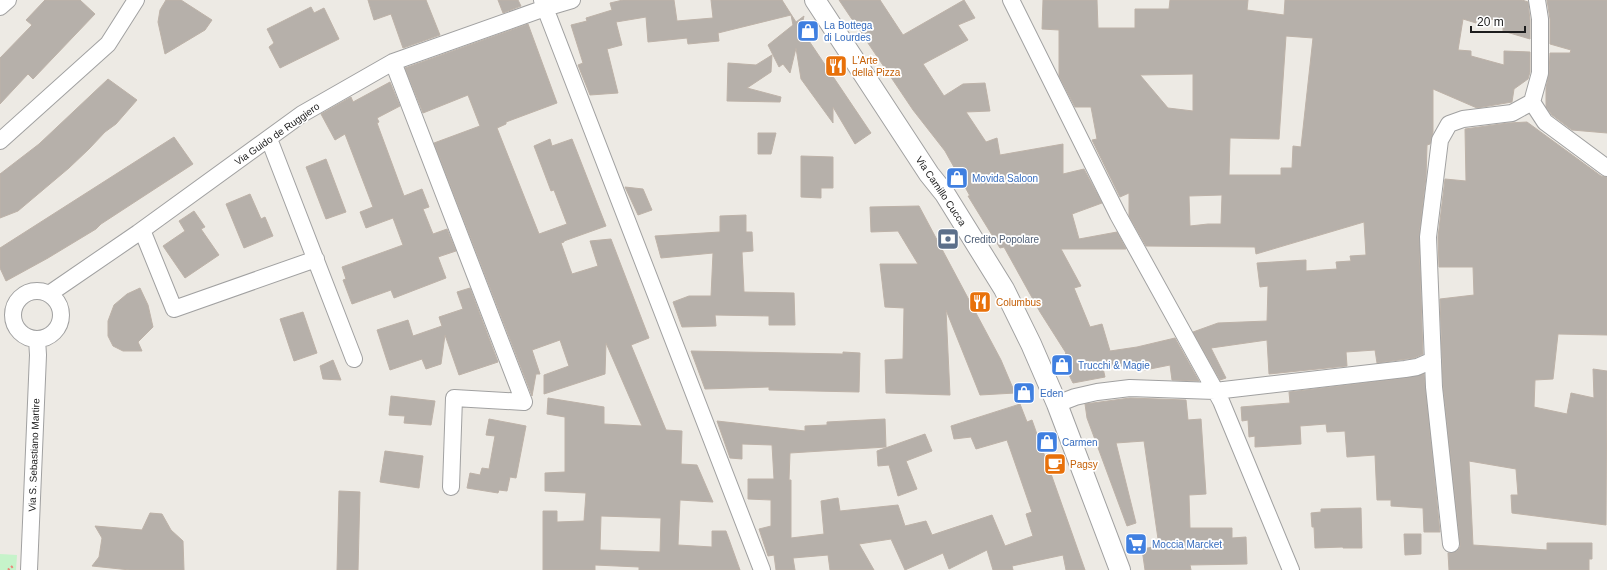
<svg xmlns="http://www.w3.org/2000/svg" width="1607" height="570" font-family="Helvetica,sans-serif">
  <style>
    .park { fill: #c6f3ca }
    .building { fill: #b6b0aa; stroke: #bdb2a8; fill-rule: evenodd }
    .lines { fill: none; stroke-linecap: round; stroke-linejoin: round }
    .minor-casing { stroke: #a1a1a1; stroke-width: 18 }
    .tertiary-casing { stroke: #a1a1a1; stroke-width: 22 }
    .path { stroke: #ea8579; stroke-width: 2.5; stroke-dasharray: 2 2; stroke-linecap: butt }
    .minor { stroke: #fff; stroke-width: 16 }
    .tertiary { stroke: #fff; stroke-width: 20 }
    .labels { text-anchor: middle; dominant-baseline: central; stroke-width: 3.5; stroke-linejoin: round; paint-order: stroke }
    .shop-label { font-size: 10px; fill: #366cbe; stroke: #fff; text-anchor: start }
    .food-label { font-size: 10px; fill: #c56008; stroke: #fff; text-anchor: start }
    .street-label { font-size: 10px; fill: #1d1d1d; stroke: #fff }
    .service-label { font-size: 10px; fill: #4e5e75; stroke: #fff; text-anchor: start }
  </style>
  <rect width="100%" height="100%" fill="#edeae4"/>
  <!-- park -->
  <path class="park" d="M0,554L17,555L16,570H0Z"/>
  <!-- building -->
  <path class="building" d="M45,0H80L95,14L33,79L28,74L0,104V58L32,25L26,20Z
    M166,0H181L212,20L205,30L165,54L158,22L160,10Z
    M368,0H426L440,35L403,48L391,14L374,20Z
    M498,0H518L521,6L503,13Z
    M623,0H674L677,21L713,18L711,0H782L796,22L804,16L801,29L871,133L855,144L833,107V123L801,79L796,48L790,73L783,64L779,67L768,45L793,25L791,15L718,33L719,41L688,44L687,38L648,42L646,17L616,22L622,45L607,49L618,93L590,95L578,65L583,63L571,25L587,21L586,18L612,10L610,3Z
    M839,0H880L903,35L964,0L975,18L958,25L968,40L923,64L944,96L963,84L985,83L990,111L966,112L986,142L997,138L1000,155L1063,144V174L1084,169L1102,203L1072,214L1079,239L1117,232L1126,249H1061L1081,286L1074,288L1090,327L1102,324L1110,351L1137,347L1175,338L1199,381L1172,380L1170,365L1140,371L1139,364L1103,368L1105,377L1073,383L1061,359L1066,353L1040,312L1004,247L1000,248L968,196H970L945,151L913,110Z
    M1043,0H1097L1098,28H1135V9H1169L1170,0H1248L1247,10L1284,15L1285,0H1522L1528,2L1530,20V39L1503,31V19L1476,20V23L1463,19L1458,50L1471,51V56L1504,65V51L1530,52V72L1528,79L1514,89L1512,102L1477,108L1433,89V132L1430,144L1427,145L1426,177L1419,236L1423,354L1414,358L1377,363L1375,350L1346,352L1347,366L1269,374L1267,340L1211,348L1226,378L1220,380L1193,332L1218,323L1267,321L1268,286L1260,287L1257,263L1306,260V271L1337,269L1336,262L1351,261L1350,256L1366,255L1364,222L1256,254L1255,247L1146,246L1129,216V193L1120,197L1092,140L1097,139L1091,107H1075L1059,76V30L1042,29ZM1286,36L1313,38L1301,147L1293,146L1292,168H1281V175H1229L1230,138L1279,139ZM1193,74V111L1168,108L1140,75ZM1222,195L1221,224H1208L1190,226L1189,196Z
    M1547,0H1607V133L1572,130L1552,115L1546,107V88L1549,73L1550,53H1570L1571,50L1550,44V19Z
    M311,7L314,13L324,8L339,39L280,68L269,47L274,43L267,29Z
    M528,24L557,103L506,122V124L497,128L539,234L567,224L554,190L551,191L534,146L550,139L552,146L572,139L606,226L564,241V242L561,243L572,274L598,266L590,241L611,239L649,338L631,345L666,430L682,431L681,464L697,465L713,502L680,500L678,545L712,547V531H726L740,570H639V567L595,565V570H543V511H557V522L584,521L586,493L545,491V473L565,472V417L547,414L548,398L604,407V424L642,426L606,343L605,374L544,394V375L569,366L560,340L532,350L540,374H536L532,396L434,143L480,126L468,95L423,113L405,68ZM601,516L661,518L660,552L600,550Z
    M772,55L771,72L747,88L781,97L780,102L727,101L728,63L756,65Z
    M108,79L137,100L116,124L105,132L89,149L69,168L18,211L0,218V174L39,144Z
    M390,82L400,106L377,118L379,122L377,123L404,196L422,189L429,207L423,209L433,234L447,229L456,251L438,257L446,278L394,298L391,290L352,304L343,280L346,279L342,267L403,245L393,218L366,228L360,212L373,207L345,134L335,140L321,114L351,97L353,102Z
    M1527,122L1601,176L1607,177V335L1558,334L1553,379L1535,380L1534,407L1567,414L1571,393L1594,398L1593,369L1607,371L1606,525L1512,513L1511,495H1518L1516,469L1469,461L1473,545L1547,550V543H1592V559H1589V570H1449L1448,553H1452L1457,551L1460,547V543L1443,386L1440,299L1474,295L1473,267H1439L1438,237L1445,179L1466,181L1465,129L1508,123Z
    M758,133H776L771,154H758Z
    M174,137L193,164L101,224L96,229L48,258L6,281L0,268V248Z
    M801,156L833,157V188H821V198L801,197Z
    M326,159L346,212L326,219L306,167Z
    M625,187L643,189L652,210L638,215Z
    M250,194L261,219L265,217L273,236L244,248L226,204Z
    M919,206L1001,360L1015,393L980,395L946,310L950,395L886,393L885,360L903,359L904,308L885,307L880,264H918L898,231L871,232L870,207Z
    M194,211L205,227L201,229L219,255L185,278L163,246L185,231L179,221Z
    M746,215V232H752L753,251L742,252L744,292L794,293L795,325H769V316L715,315L716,326L682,327L673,302L689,296H711L713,253L661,258L655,236L720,232V216Z
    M140,288L148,305L153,327L138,342L142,351H123L113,346L108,336V321L114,305L127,294Z
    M470,288L498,362L459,375L445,335L441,364L426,369L422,359L390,370L377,330L408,320L413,336L442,326L439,317L463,309L457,292Z
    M303,312L317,353L294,361L280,319Z
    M691,351L843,354V352L860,353L859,392L769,390V387L705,389Z
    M333,360L341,380L323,379L320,366Z
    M1424,374L1440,532H1424L1423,508L1391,506V500H1377L1375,455L1347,457L1345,431L1327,432L1326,424L1300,426L1301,444L1255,447V436L1249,437L1248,420L1242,421L1241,407L1290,403L1289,392L1406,378Z
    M391,396L435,401L431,425L404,423L405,416L389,415Z
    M1130,398L1186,400L1188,420L1201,419L1206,494L1189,495L1190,528H1232V538L1246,537L1247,564L1190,565L1191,570H1145L1142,549L1159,546L1144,441L1116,443L1136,523L1127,526L1087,418L1085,404Z
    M1020,404L1027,422L1032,420L1085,570H1066L1063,555L1012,566L1013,570H993L987,550L949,569L943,553L905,570L891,539L859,544L874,570H830L828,555L793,558L795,570H776L774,555L768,556L759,529L771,526V500L748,499V479H774L772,445L742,444V459L730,458L717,421L805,431V426L827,425V422L885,419L886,447L790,453L789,480H791V538L824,534L821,501L838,498L840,511L898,505L905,526L926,521L932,535L992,515L1005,546L1033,536L1026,514L1032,512L1007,440L976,449L971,437L954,439L951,426Z
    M489,419L526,426L516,478L510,477L507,491L499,490L498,493L467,488L470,473L480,475L482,468L489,469L495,436L486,435Z
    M925,434L932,451L906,461L917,489L898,496L889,465L878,466L877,451Z
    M385,451L423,456L419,488L380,482Z
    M339,491L360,492L358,570H337Z
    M1361,508L1362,548H1343V547L1315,548L1314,527H1312L1311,513L1321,512V509Z
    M150,513L162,514L171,530L183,541L184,570H130L92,566L99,557L102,538L95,526L142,530Z
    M1404,534H1421V554L1405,555Z"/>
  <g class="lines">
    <!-- minor casing -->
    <g class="minor-casing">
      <path id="minor" d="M542,0L762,570
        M1011,0L1118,215L1221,401L1291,570
        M1537,0L1540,19V73L1532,102L1545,122L1607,168
        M0,7L8,0
        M393,62L524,402L454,398L451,487
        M269,139L354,359
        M0,141L108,44L136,0
        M142,230L174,309L316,259
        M13 315a24 24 0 1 1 48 0a24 24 0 1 1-48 0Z
        M49,294L138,233L302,114L393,62L545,8L572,0
        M1057,404L1075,397L1097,392L1130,388L1215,391L1405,369L1417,367L1433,360
        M1451,544L1434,387L1428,237L1440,140L1449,124L1463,119L1512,113L1532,102
        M29,570L38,355L37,339"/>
    </g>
    <!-- tertiary casing -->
    <g class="tertiary-casing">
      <path id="tertiary" d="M815,0L929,174L945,194L1004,289L1031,344L1057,404L1120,570"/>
    </g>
    <!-- path -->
    <path class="path" d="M8,570L13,566"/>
    <!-- minor -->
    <use href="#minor" class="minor"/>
    <!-- tertiary -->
    <use href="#tertiary" class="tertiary"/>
  </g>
  <!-- icons -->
  <defs>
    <g id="shop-square" transform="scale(1.15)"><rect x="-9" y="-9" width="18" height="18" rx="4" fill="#3f7fe0" stroke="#fff"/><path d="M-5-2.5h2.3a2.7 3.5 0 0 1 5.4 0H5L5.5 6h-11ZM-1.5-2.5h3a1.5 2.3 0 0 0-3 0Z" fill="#fff"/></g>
    <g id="restaurant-square" transform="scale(1.15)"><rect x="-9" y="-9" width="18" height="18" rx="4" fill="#e8710a" stroke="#fff"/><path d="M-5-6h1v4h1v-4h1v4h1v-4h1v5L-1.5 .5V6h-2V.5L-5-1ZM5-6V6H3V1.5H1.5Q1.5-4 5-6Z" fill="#fff"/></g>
    <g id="bank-square" transform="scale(1.15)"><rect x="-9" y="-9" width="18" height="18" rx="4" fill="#5c6f8a" stroke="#fff"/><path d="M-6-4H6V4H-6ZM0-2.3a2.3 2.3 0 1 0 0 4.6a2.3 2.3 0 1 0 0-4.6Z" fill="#fff"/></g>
    <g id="cafe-square" transform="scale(1.15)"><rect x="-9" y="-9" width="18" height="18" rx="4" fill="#e8710a" stroke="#fff"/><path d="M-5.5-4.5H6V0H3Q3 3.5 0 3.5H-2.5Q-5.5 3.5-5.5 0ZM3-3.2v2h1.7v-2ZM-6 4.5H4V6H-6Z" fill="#fff"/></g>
    <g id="supermarket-square" transform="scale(1.15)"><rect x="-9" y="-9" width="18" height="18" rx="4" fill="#3f7fe0" stroke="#fff"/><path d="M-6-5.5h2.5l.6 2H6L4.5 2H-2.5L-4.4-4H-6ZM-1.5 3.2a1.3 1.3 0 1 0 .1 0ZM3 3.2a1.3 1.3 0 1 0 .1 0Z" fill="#fff"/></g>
  </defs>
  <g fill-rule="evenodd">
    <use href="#shop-square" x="808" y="31"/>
    <use href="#restaurant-square" x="836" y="66"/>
    <use href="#shop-square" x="957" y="178"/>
    <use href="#bank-square" x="948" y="239"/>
    <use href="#restaurant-square" x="980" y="302"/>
    <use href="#shop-square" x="1062" y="365"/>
    <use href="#shop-square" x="1024" y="393"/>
    <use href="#shop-square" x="1047" y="442"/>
    <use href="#cafe-square" x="1055" y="464"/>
    <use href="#supermarket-square" x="1136" y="544"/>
  </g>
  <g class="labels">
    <!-- shop labels -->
    <g class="shop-label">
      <text x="824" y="25">La Bottega<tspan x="824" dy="12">di Lourdes</tspan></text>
      <text x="972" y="178">Movida Saloon</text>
      <text x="1078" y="365">Trucchi &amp; Magie</text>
      <text x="1040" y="393">Eden</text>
      <text x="1062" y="442">Carmen</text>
      <text x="1152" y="544">Moccia Marcket</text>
    </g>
    <!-- food labels -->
    <g class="food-label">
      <text x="852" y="60">L'Arte<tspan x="852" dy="12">della Pizza</tspan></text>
      <text x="996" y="302">Columbus</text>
      <text x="1070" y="464">Pagsy</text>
    </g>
    <!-- street labels -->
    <g class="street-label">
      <text transform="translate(277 134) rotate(-35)">Via Guido de Ruggiero</text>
      <text transform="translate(941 191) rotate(56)">Via Camillo Cucca</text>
      <text transform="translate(34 455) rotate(-88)">Via S. Sebastiano Martire</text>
    </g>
    <!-- service labels -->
    <g class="service-label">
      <text x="964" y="239">Credito Popolare</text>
    </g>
  </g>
  <!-- scale -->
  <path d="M1471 26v6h54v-6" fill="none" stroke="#1d1d1d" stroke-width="2"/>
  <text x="1477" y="26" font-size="12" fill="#1d1d1d" stroke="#ffffff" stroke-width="3" paint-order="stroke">20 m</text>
</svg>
